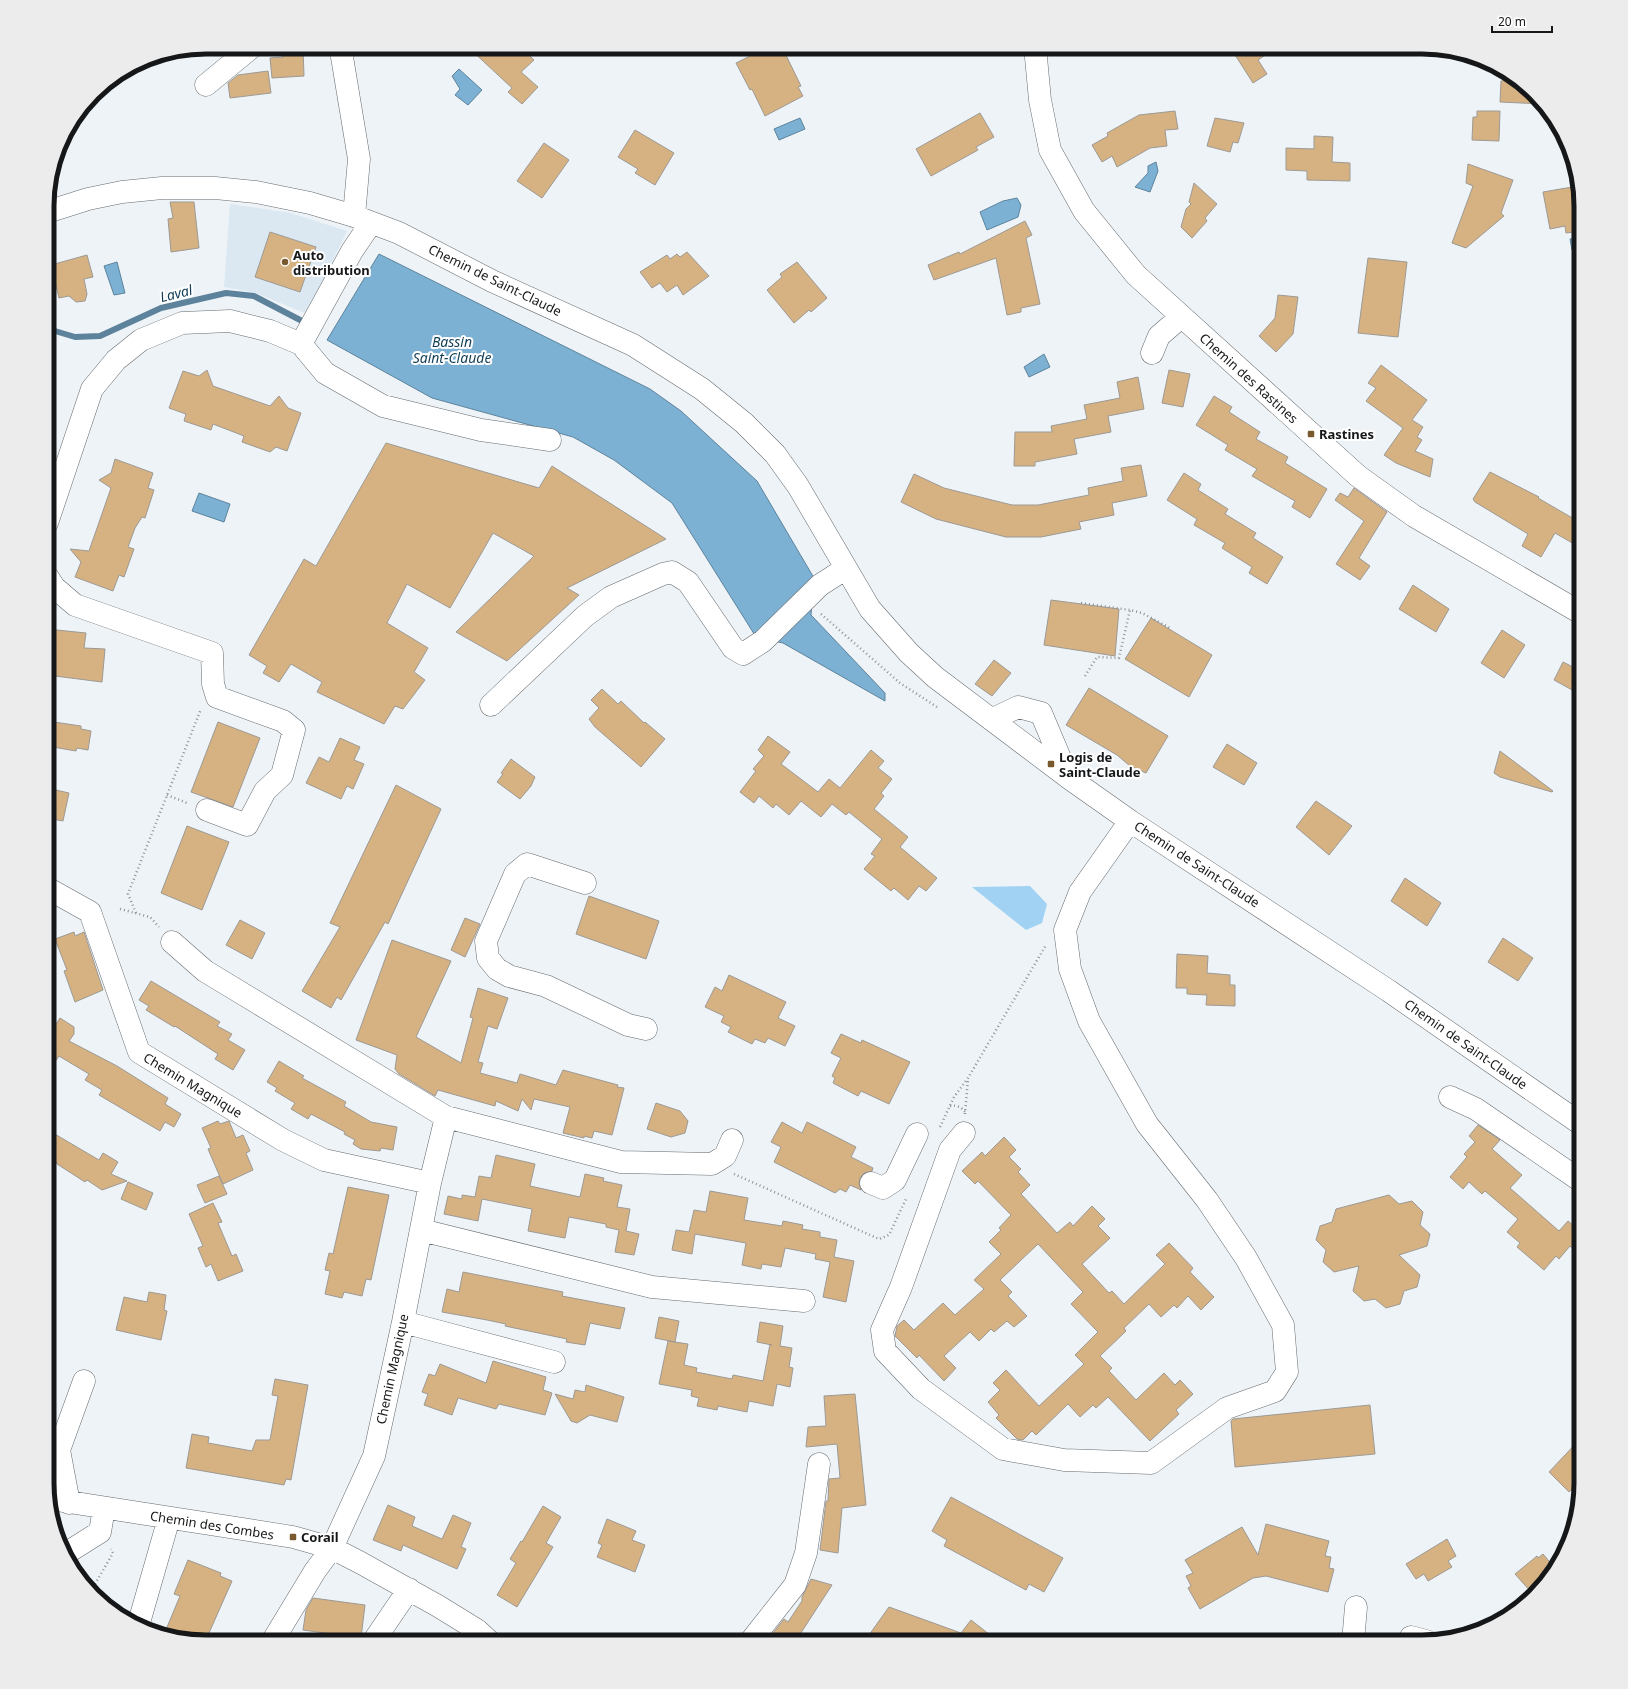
<svg xmlns="http://www.w3.org/2000/svg" width="1628" height="1689" font-family="'Noto Sans',sans-serif">
  <style>
    .built { fill: #dbe8f1 }
    .green { fill: #a1d2f3 }
    .water { fill: #7cb1d4; stroke: #5d839c }
    .lines { fill: none; stroke-linecap: round; stroke-linejoin: round }
    .stream { stroke: #5d839c; stroke-width: 6 }
    .building { fill: #d6b282; stroke: #9d9994 }
    .minor-casing { stroke: #666b6f; stroke-width: 23 }
    .path { stroke: #8e9396; stroke-width: 2.5; stroke-dasharray: 1 3; stroke-linecap: butt }
    .minor { stroke: #fff; stroke-width: 22 }
    .poi-dot { fill: #785a2e; stroke: #fff; stroke-width: 1.5 }
    .labels { text-anchor: middle; dominant-baseline: central; stroke-width: 4; stroke-linejoin: round; paint-order: stroke }
    .poi-label { font-size: 13px; font-weight: bold; fill: #151719; stroke: #fff; text-anchor: start }
    .street-label { font-size: 13px; fill: #151719; stroke: #fff }
    .water-label { font-size: 14px; font-style: italic; fill: #133e57; stroke: #fff }
    .rim { fill: none; stroke: #151719; stroke-width: 5 }
  </style>
  <rect width="100%" height="100%" fill="#edf3f7"/>
  <!-- built -->
  <path class="built" d="M230,204L291,213L347,231L307,314L256,293L224,287Z"/>
  <!-- green -->
  <path class="green" d="M1030,886L1047,904L1042,923L1026,930L972,887Z"/>
  <!-- water -->
  <path class="water" d="M459,69L482,90L468,105L455,95L460,89L452,76Z
    M800,118L805,129L779,140L774,129Z
    M1156,162L1158,171L1150,192L1135,187L1148,173V166Z
    M1017,198L1021,205L1018,217L987,230L980,212L1003,201Z
    M1581,237V249L1572,250L1570,239Z
    M379,254L650,389L681,411L757,481L814,578L811,615L885,693V701L783,643L756,637L672,503L614,460L573,437L432,398L327,340Z
    M117,262L125,293L114,295L104,266Z
    M1044,354L1050,367L1029,377L1024,367Z
    M199,493L230,504L224,522L192,511Z"/>
  <g class="lines">
    <!-- stream -->
    <path class="stream" d="M55,331L75,337L100,336L161,308L226,293L254,296L302,321"/>
  </g>
  <!-- building -->
  <path class="building" d="M283,47H303L304,76L272,78L270,58L283,57Z
    M468,47H520L534,60L521,72L538,87L522,104L508,92L512,88Z
    M768,47H782L801,86L798,87L803,96L765,116L752,89L750,90L736,63Z
    M1230,47H1277L1258,60L1267,74L1253,83Z
    M268,71L271,93L230,98L228,83L238,75Z
    M1504,72L1542,101L1543,104L1500,102L1501,81H1503Z
    M1175,111L1178,129L1165,130L1167,146L1150,148L1117,167L1112,156L1102,162L1092,145L1108,136L1107,133L1139,115Z
    M1477,111H1500L1499,141L1472,140L1473,117H1477Z
    M980,113L994,137L976,147L978,150L931,176L916,149Z
    M1215,118L1244,123L1238,143L1233,142L1230,152L1207,146Z
    M635,130L674,153L655,185L635,173L638,169L618,157Z
    M1314,136L1333,137L1332,162L1350,163V181L1307,180V171L1286,170V148L1314,149Z
    M544,143L569,160L542,198L517,181Z
    M1468,164L1513,180L1501,213L1504,216L1466,248L1452,243L1473,186L1466,183Z
    M1194,183L1217,204L1205,218L1207,221L1192,238L1181,227L1186,209L1191,204L1189,202Z
    M1578,186L1581,206V231L1566,233L1565,226L1550,229L1543,192Z
    M170,202H194L199,248L171,252L168,219L173,218Z
    M1025,221L1032,235L1026,238L1040,304L1021,308V312L1007,315L996,258L934,280L928,265L959,252L960,254Z
    M270,232L316,247L300,292L255,277Z
    M687,252L709,276L683,295L677,285L667,292L660,283L652,288L640,272L667,255L670,259L677,254L680,257Z
    M87,255L93,277L84,279L87,294L85,301L76,302L69,296L59,298L51,265Z
    M1368,258L1407,262L1398,337L1358,333Z
    M797,262L827,298L811,312L809,310L794,323L767,290L782,277L780,274Z
    M1278,295L1298,297L1293,334L1276,352L1259,336L1275,318Z
    M1381,365L1427,400L1412,420L1423,427L1417,437L1422,440L1415,451L1433,459L1430,477L1396,463L1384,455L1403,428L1366,401L1376,388L1368,383Z
    M207,370L213,386L270,406L279,396L288,408L301,413L287,451L276,447L270,452L242,442L244,436L213,424L211,430L184,421L186,414L169,408L183,371L199,376Z
    M1169,370L1190,374L1183,407L1162,403Z
    M1138,377L1144,409L1108,416L1111,432L1074,439L1077,454L1035,462V466H1014L1015,432H1052L1051,426L1087,419L1084,405L1120,398L1117,382Z
    M1214,396L1232,407L1229,412L1260,432L1256,439L1288,457L1285,463L1327,489L1310,518L1292,507L1295,501L1252,476L1257,469L1225,450L1228,445L1196,425Z
    M386,443L539,488L552,466L666,539L567,588L579,595L507,661L456,632L534,556L493,533L450,608L407,584L387,623L428,648L414,672L425,680L403,709L395,706L384,724L317,692L322,682L291,664L279,682L263,673L267,666L249,655L304,559L316,566Z
    M115,459L153,473L148,488L154,490L145,518L142,517L135,528L128,547L134,549L124,577L119,575L113,591L75,577L81,562L70,549L89,551L111,488L99,480L111,473Z
    M1141,465L1147,496L1112,503L1114,515L1079,522L1081,529L1041,537H1006L936,519L901,502L914,474L944,488L1012,505H1038L1089,495L1088,488L1123,481L1121,468Z
    M1490,472L1539,497L1538,498L1581,523V548L1555,533L1541,557L1522,546L1528,534L1475,502L1473,499Z
    M1184,473L1201,484L1198,490L1228,509L1225,514L1256,533L1253,538L1283,557L1267,584L1249,573L1252,567L1222,548L1225,543L1194,525L1197,519L1167,500Z
    M1354,488L1387,512L1359,558L1370,566L1360,580L1336,564L1364,521L1335,500L1340,493L1348,497Z
    M1413,585L1449,609L1436,632L1399,609Z
    M1051,600L1119,609L1115,656L1044,645Z
    M1151,618L1212,655L1189,697L1125,659Z
    M47,629L86,633L84,648L105,649L102,682L47,675Z
    M1502,630L1525,645L1504,678L1481,663Z
    M994,660L1011,673L992,696L975,684Z
    M1563,662L1581,671V678L1574,691L1554,680Z
    M1089,688L1168,736L1146,773L1130,766L1117,755L1066,725Z
    M602,689L618,704L621,701L644,723L645,722L665,739L641,767L595,727L589,719L599,708L591,700Z
    M47,721L81,726V729L91,731L88,750L77,748L76,751L47,746Z
    M218,722L260,738L233,807L191,792Z
    M768,736L790,752L781,764L818,792L829,779L840,788L871,750L884,761L878,768L892,779L881,793L884,796L874,809L908,837L900,847L937,878L926,891L919,886L908,900L894,888L891,891L864,869L875,856L871,854L882,839L849,812L846,815L832,804L821,817L801,801L789,815L776,804L773,808L759,796L754,803L740,792L756,771L753,769L764,756L758,750Z
    M340,738L360,747L354,760L364,764L353,789L347,786L341,799L306,783L319,757L329,762Z
    M1227,744L1257,763L1244,785L1213,767Z
    M1500,751L1553,791L1552,792L1500,777L1494,773Z
    M511,759L535,777L531,786L520,799L497,782L503,774L501,773Z
    M396,785L441,809L388,924L385,922L341,1000L337,997L331,1008L302,991L340,927L330,923Z
    M47,788L69,793L63,821L47,818Z
    M1316,801L1352,826L1329,855L1296,827Z
    M187,826L229,842L202,910L161,893Z
    M1405,878L1441,903L1427,926L1391,901Z
    M589,896L659,921L646,959L576,934Z
    M465,918L480,924L465,957L451,950Z
    M240,920L265,933L252,959L226,945Z
    M74,932L75,936L84,932L103,990L75,1002L64,971L67,970L55,939Z
    M1503,938L1533,958L1518,981L1488,962Z
    M392,940L451,961L416,1037L461,1063L473,1018L470,1017L478,988L508,998L497,1029L488,1026L478,1062L483,1063L480,1073L517,1083L520,1074L556,1085L563,1070L618,1085L617,1087L624,1088L612,1135L594,1131L592,1138L584,1136V1138L563,1133L570,1107L534,1099L531,1110L522,1099L518,1111L496,1101L495,1106L438,1090L435,1096L399,1074L395,1069L397,1055L356,1040Z
    M1177,954L1208,956L1207,973L1230,975V985H1235V1006L1206,1005L1207,995L1187,994V988H1176Z
    M729,975L786,1002L778,1018L795,1026L785,1046L768,1038L765,1043L755,1039L752,1044L728,1032L731,1027L721,1022L724,1016L705,1007L715,987L722,991Z
    M151,981L220,1022L217,1026L232,1034L228,1040L245,1050L233,1070L215,1059L218,1054L175,1026L174,1027L146,1010L149,1006L139,1000Z
    M60,1018L74,1027V1034L69,1041L117,1066L168,1098L165,1104L181,1114L174,1127L165,1122L160,1131L99,1095L102,1090L85,1080L89,1074L59,1056L47,1074V1039Z
    M841,1034L861,1043L862,1040L910,1062L889,1104L861,1091L858,1096L833,1083L835,1078L832,1076L841,1058L831,1053Z
    M279,1061L304,1076L302,1078L346,1102L344,1106L371,1122L397,1127L393,1150L381,1148L380,1151L361,1149L353,1144L355,1140L344,1134L345,1132L311,1114L308,1119L291,1109L295,1103L275,1091L277,1088L267,1082Z
    M656,1103L680,1111L688,1121L685,1133L671,1137L647,1129Z
    M218,1121L220,1124L229,1121L236,1138L243,1135L250,1151L246,1153L253,1170L223,1184L208,1149L211,1148L202,1128Z
    M782,1122L802,1133L807,1122L856,1147L851,1157L873,1168L872,1171L864,1173L860,1178L859,1184L861,1190L850,1185L846,1192L840,1189L835,1193L774,1162L781,1147L771,1142Z
    M1478,1125L1500,1140L1492,1149L1522,1175L1510,1188L1559,1231L1568,1221L1581,1232V1256L1570,1246L1559,1259L1556,1256L1544,1270L1517,1247L1520,1243L1507,1232L1518,1219L1485,1191L1482,1194L1469,1182L1463,1189L1450,1177L1467,1157L1464,1154L1475,1142L1469,1136Z
    M53,1133L99,1160L103,1153L118,1162L111,1174L127,1181L102,1190L87,1180L85,1182L57,1164L56,1161L47,1156V1143Z
    M1004,1137L1016,1150L1009,1157L1021,1169L1018,1172L1030,1185L1021,1194L1057,1233L1070,1222L1073,1226L1092,1206L1105,1219L1098,1226L1110,1238L1082,1264L1109,1293L1112,1291L1124,1304L1165,1264L1156,1255L1169,1243L1193,1268L1190,1272L1214,1297L1201,1310L1188,1296L1177,1308L1174,1305L1161,1317L1149,1304L1124,1328L1126,1331L1100,1356L1112,1368L1109,1371L1136,1400L1164,1373L1175,1385L1180,1380L1193,1394L1176,1410L1179,1414L1150,1441L1108,1397L1096,1408L1093,1405L1080,1417L1068,1404L1036,1435L1032,1431L1023,1440L1017,1439L996,1418L999,1415L988,1402L1000,1390L993,1383L1006,1370L1039,1406L1084,1364L1075,1355L1098,1332L1071,1304L1083,1292L1038,1244L1000,1280L1012,1292L1008,1296L1027,1316L1014,1327L1007,1321L994,1332L991,1329L979,1341L970,1332L944,1356L956,1368L944,1381L919,1355L917,1358L895,1336L897,1326L904,1320L914,1330L943,1303L955,1315L984,1289L974,1280L1001,1254L989,1242L1001,1230L999,1228L1011,1215L978,1181L975,1184L962,1171L982,1152L985,1156Z
    M496,1155L535,1164L530,1186L580,1197L585,1174L604,1178L603,1181L622,1185L617,1207L630,1209L626,1231L639,1234L634,1255L615,1252L619,1230L606,1227V1224L569,1217L565,1238L528,1231L532,1209L482,1199L478,1221L444,1214L448,1196L462,1199V1195L475,1197L479,1176L491,1178Z
    M219,1176L227,1194L205,1203L197,1185Z
    M128,1182L153,1193L146,1210L121,1199Z
    M348,1187L389,1195L371,1280L366,1279L362,1296L344,1292L342,1298L325,1294L330,1271L325,1270L329,1253L333,1254Z
    M710,1191L748,1198L744,1220L782,1226L783,1221L803,1225L802,1229L820,1232V1237L837,1240L834,1257L854,1261L846,1302L823,1297L830,1262L815,1259L816,1254L785,1248L781,1267L762,1264L761,1269L742,1265L746,1243L695,1234L692,1254L672,1250L676,1230L689,1232L694,1210L706,1212Z
    M1389,1195L1399,1204L1412,1201L1423,1212L1420,1225L1430,1234L1427,1246L1399,1255L1420,1275L1417,1287L1404,1291L1400,1304L1386,1308L1375,1299L1364,1301L1353,1291L1359,1266L1334,1272L1323,1262L1326,1250L1316,1240L1320,1226L1332,1222L1336,1209Z
    M213,1203L222,1222L218,1223L232,1256L236,1254L243,1271L218,1281L211,1264L206,1267L198,1248L203,1246L189,1214Z
    M463,1272L563,1292L562,1296L625,1308L620,1329L590,1323L585,1345L566,1342L567,1339L505,1326L506,1324L487,1320L442,1312L447,1289L459,1292Z
    M149,1292L166,1295L164,1310L167,1311L161,1340L116,1330L124,1297L147,1302Z
    M659,1317L679,1321L675,1342L655,1338Z
    M760,1322L783,1326L780,1346L792,1348L789,1367L793,1368L790,1387L777,1384L773,1406L749,1401L747,1412L718,1406L717,1410L697,1406L699,1398L691,1396L692,1390L659,1384L668,1341L688,1344L684,1365L697,1368L696,1372L732,1379L733,1375L763,1381L770,1344L772,1345L757,1342Z
    M493,1361L546,1377L543,1390L552,1393L545,1415L499,1404L496,1409L458,1398L452,1415L424,1405L428,1394L422,1392L429,1374L435,1376L440,1364L486,1383Z
    M275,1379L308,1385L291,1480L286,1479L284,1485L186,1468L192,1434L209,1437L208,1443L252,1451L256,1440H270L278,1396L272,1395Z
    M586,1385L624,1397L617,1422L590,1415L577,1423L571,1421L555,1394L573,1399L575,1390L585,1392Z
    M855,1394L866,1505L842,1508L838,1553L820,1550L826,1501H828L829,1479L840,1478L837,1444L806,1447L808,1427L826,1426L824,1396Z
    M1370,1405L1375,1454L1235,1467L1231,1421L1233,1419Z
    M1581,1438V1480L1569,1492L1549,1472Z
    M951,1497L1063,1558L1044,1592L1029,1584L1026,1590L944,1546L947,1540L932,1531Z
    M388,1505L415,1517L412,1526L442,1539L453,1515L471,1523L461,1547L466,1549L457,1569L403,1545L401,1551L373,1540Z
    M543,1506L561,1517L546,1543L553,1547L517,1607L497,1595L516,1563L510,1559L521,1541L522,1542Z
    M607,1519L636,1531L632,1540L645,1545L635,1572L597,1557L602,1545L598,1543Z
    M1266,1524L1329,1541L1325,1556L1331,1557L1329,1568L1334,1569L1328,1592L1266,1576L1253,1578L1200,1609L1188,1588L1191,1586L1186,1576L1193,1573L1185,1560L1242,1527L1258,1555Z
    M1447,1539L1456,1556L1448,1561L1452,1567L1428,1581L1424,1574L1416,1579L1406,1564Z
    M1543,1554L1554,1567L1541,1584L1531,1592L1515,1574L1537,1556L1538,1558Z
    M188,1560L221,1573L220,1576L232,1581L205,1642L165,1632L180,1596L174,1594Z
    M811,1579L832,1585L795,1642H766L784,1619L788,1622L802,1601V1597Z
    M313,1598L365,1605L361,1638L303,1630L306,1610Z
    M889,1607L961,1633L971,1620L999,1642H864Z"/>
  <g class="lines">
    <!-- minor casing -->
    <g class="minor-casing">
      <path id="minor" d="M345,47L342,57L359,159L354,216
        M1035,47L1040,100L1050,150L1084,211L1136,275L1358,476L1414,516L1581,613
        M206,85L252,47
        M47,212L88,199L122,192L162,188H215L256,192L310,203L354,216L399,233L492,281L633,345L702,389L744,423L775,454L798,486L870,609L909,653L935,677L1069,778L1130,821L1389,991L1581,1124
        M301,344L325,373L383,406L481,430L550,440
        M1152,353L1159,336L1181,317
        M47,523L92,389L116,360L141,340L182,323L230,321L270,331L301,344L352,251L371,223
        M47,576L54,587L75,605L212,653L213,684L217,697L283,721L294,730L282,775L265,791L247,825L207,810
        M491,705L585,616L611,597L663,574L672,572L688,582L733,648L743,654L763,641L820,585L845,569
        M1041,713L1068,777
        M993,719L1018,707L1041,713
        M585,883L527,864L515,874L486,941L488,958L497,969L509,976L546,986L628,1025L646,1029
        M47,888L90,912L139,1052L283,1140L324,1160L430,1183
        M172,942L205,971L446,1117
        M1450,1097L1476,1109L1581,1181
        M964,1133L950,1150L901,1287L882,1330L885,1351L921,1389L1003,1449L1064,1460L1151,1463L1227,1408L1275,1391L1287,1372L1283,1325L1246,1258L1207,1200L1147,1124L1089,1021L1070,969L1065,930L1080,892L1130,821
        M871,1183L883,1188L895,1180L917,1134
        M421,1230L652,1287L804,1301
        M403,1322L554,1362
        M59,1450L69,1503
        M47,1470L59,1450L84,1381
        M50,1499L293,1537L332,1548L361,1563L438,1606L477,1630L490,1642
        M65,1554L100,1532L104,1508
        M138,1626L169,1518
        M1411,1637L1426,1641
        M272,1642L315,1571L332,1548L374,1456L403,1322L430,1183L446,1117L621,1162L712,1164L725,1156L732,1140
        M373,1642L409,1589
        M750,1642L795,1585L806,1553L819,1464
        M1353,1642L1356,1607"/>
    </g>
    <!-- path -->
    <path class="path" d="M47,236L53,233
      M1081,603L1130,610
      M821,614L900,683L937,707
      M1085,676L1097,657L1119,658L1130,610L1142,613L1170,628
      M167,795L187,803
      M120,909L150,917L159,927
      M136,913L128,894L201,709
      M950,1106C958,1105 961,1107 966,1113
      M965,1114L968,1079
      M940,1127L954,1097L968,1078L1046,945
      M734,1174L879,1239L889,1235L906,1199
      M91,1591L113,1553L111,1549
      M336,1642L339,1635"/>
    <!-- minor -->
    <use href="#minor" class="minor"/>
  </g>
  <!-- markers -->
  <g class="poi-dot">
    <circle cx="285" cy="262" r="4"/>
    <rect x="1307" y="430" width="8" height="8" rx="2"/>
    <rect x="1047" y="760" width="8" height="8" rx="2"/>
    <rect x="289" y="1533" width="8" height="8" rx="2"/>
  </g>
  <g class="labels">
    <!-- poi labels -->
    <g class="poi-label">
      <text x="293" y="255">Auto<tspan x="293" dy="15">distribution</tspan></text>
      <text x="1319" y="434">Rastines</text>
      <text x="1059" y="757">Logis de<tspan x="1059" dy="15">Saint-Claude</tspan></text>
      <text x="301" y="1537">Corail</text>
    </g>
    <!-- street labels -->
    <g class="street-label">
      <text transform="translate(495 280) rotate(26)">Chemin de Saint-Claude</text>
      <text transform="translate(1249 378) rotate(42)">Chemin des Rastines</text>
      <text transform="translate(1197 864) rotate(33)">Chemin de Saint-Claude</text>
      <text transform="translate(1466 1044) rotate(35)">Chemin de Saint-Claude</text>
      <text transform="translate(193 1085) rotate(31)">Chemin Magnique</text>
      <text transform="translate(392 1369) rotate(-78)">Chemin Magnique</text>
      <text transform="translate(212 1525) rotate(9)">Chemin des Combes</text>
    </g>
    <!-- water labels -->
    <g class="water-label">
      <text transform="translate(176 293) rotate(-14)">Laval</text>
      <text x="452" y="341">Bassin<tspan x="452" dy="16">Saint-Claude</tspan></text>
    </g>
  </g>
  <!-- crop -->
  <path d="M0 0H1628V1689H0ZM206 54H1422A152 152 0 0 1 1574 206V1483A152 152 0 0 1 1422 1635H206A152 152 0 0 1 54 1483V206A152 152 0 0 1 206 54Z" fill="#ececed" fill-rule="evenodd"/>
  <path class="rim" d="M206 54H1422A152 152 0 0 1 1574 206V1483A152 152 0 0 1 1422 1635H206A152 152 0 0 1 54 1483V206A152 152 0 0 1 206 54Z"/>
  <!-- scale -->
  <path d="M1492 26v6h60v-6" fill="none" stroke="#151719" stroke-width="2"/>
  <text x="1498" y="26" font-size="12" fill="#151719" stroke="#ffffff" stroke-width="3" paint-order="stroke">20 m</text>
</svg>
